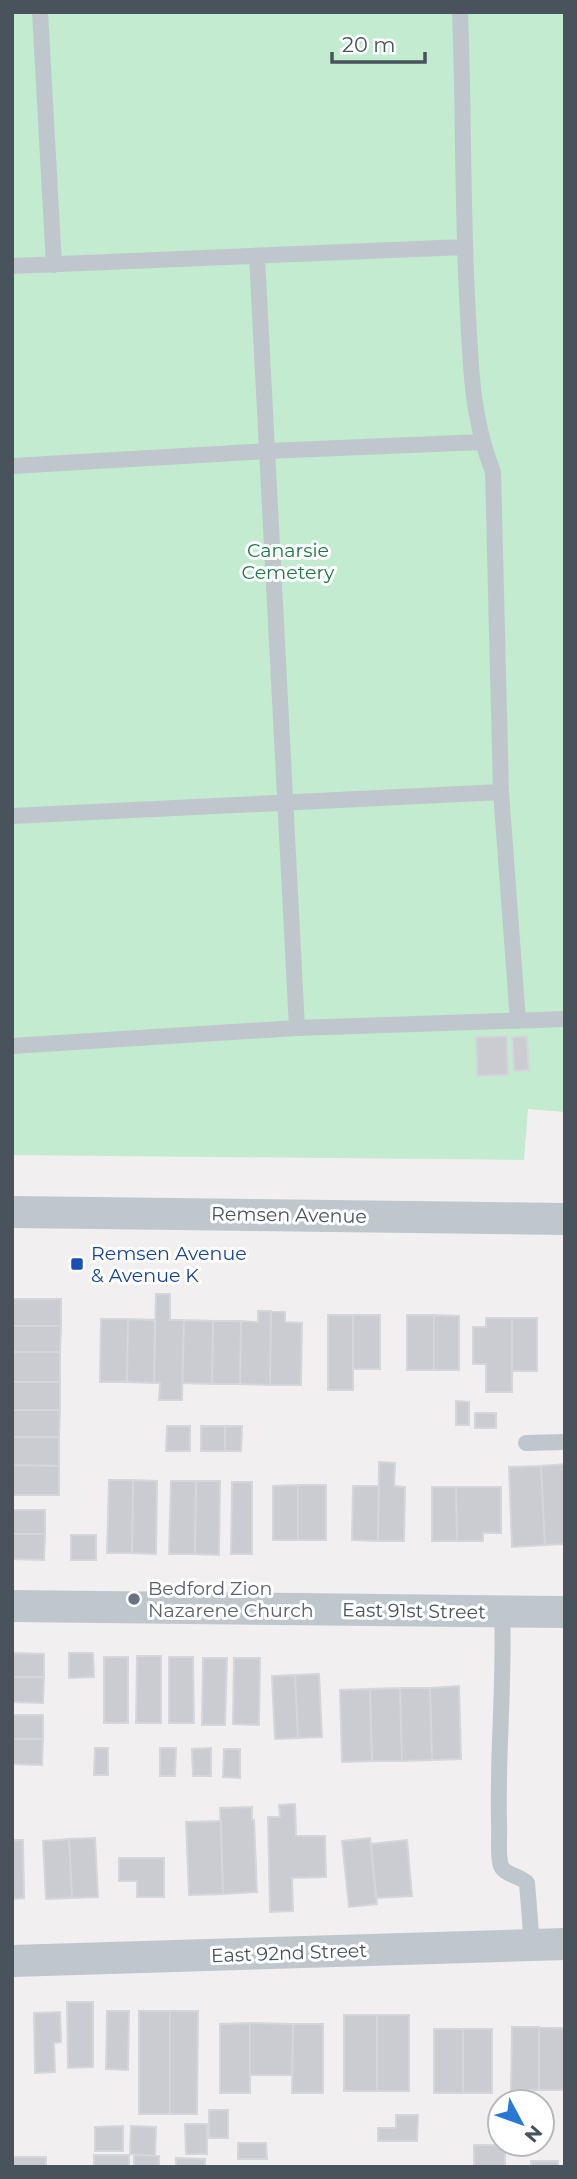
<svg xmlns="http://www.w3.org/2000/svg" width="577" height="2179" font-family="Montserrat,sans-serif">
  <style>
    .green { fill: #c2ebd0 }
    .building { fill: #caccd1; stroke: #d4d6da; stroke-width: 2 }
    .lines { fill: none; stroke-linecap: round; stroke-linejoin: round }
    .service { stroke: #bfc7cd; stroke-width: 16 }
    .minor { stroke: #bfc7cd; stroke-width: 32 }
    .transit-dot { fill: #1a4fb4; stroke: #fff; stroke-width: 2.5 }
    .worship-dot { fill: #6b7280; stroke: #fff; stroke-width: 2.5 }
    .labels { text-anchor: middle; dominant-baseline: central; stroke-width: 6; stroke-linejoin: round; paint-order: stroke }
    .park-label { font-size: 19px; fill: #1f7747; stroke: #fff }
    .street-label { font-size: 19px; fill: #49535b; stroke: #fff }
    .transit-label { font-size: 19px; fill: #164399; stroke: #fff; text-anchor: start }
    .worship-label { font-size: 19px; fill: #5b616d; stroke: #fff; text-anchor: start }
  </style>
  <rect width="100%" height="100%" fill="#f2eff0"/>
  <!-- green -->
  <path class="green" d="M12,12H565V1112L528,1109L524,1160L12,1155Z"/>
  <!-- building -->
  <path class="building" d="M507,1036L508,1075L477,1076L476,1037Z
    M527,1036L529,1070L514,1071L512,1037Z
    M156,1294H170V1320H184L182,1400H159L160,1383H154Z
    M12,1299H61V1326H12Z
    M258,1311H271L270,1385L240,1384L241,1321L258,1322Z
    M271,1311L285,1312V1322L302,1323L301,1385H270Z
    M328,1315H353V1390H328Z
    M353,1315H380V1369H353Z
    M407,1315H434V1370H407Z
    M434,1315L459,1316V1370H434Z
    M486,1318H512V1392H486V1364H473V1327H486Z
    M512,1318H537V1371H512Z
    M101,1319H128L127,1382H100Z
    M128,1319L155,1320L154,1383L127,1382Z
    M184,1320L213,1321L212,1384L182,1383Z
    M213,1321H241L240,1384H212Z
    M12,1326H61L60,1352H12Z
    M12,1352H60V1382H12Z
    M12,1382H60V1410H12Z
    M456,1401L469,1402V1425H456Z
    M12,1410H60L59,1437H12Z
    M475,1413H496V1428H475Z
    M167,1426H190V1451H166Z
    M201,1426H225V1451H201Z
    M225,1426H242L241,1451H225Z
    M12,1437H59V1466L12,1465Z
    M379,1462L395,1463L394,1486L405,1487L404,1541H378Z
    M565,1464V1544L545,1545L541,1466Z
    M12,1465L59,1466V1495H12Z
    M541,1466L545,1545L512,1547L509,1467Z
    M109,1480H133L132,1553H107Z
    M133,1480L157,1481L156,1554L132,1553Z
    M171,1481H196L195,1554H169Z
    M196,1481H220L219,1555L195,1554Z
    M232,1482H252V1554H231Z
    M298,1485H326V1540H298Z
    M298,1485V1540H273V1486Z
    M353,1486H379L378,1541L352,1540Z
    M432,1487H456L457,1541H432Z
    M456,1487H501V1533H483V1541H457Z
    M12,1510H45V1534H12Z
    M12,1534H45L44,1560L12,1559Z
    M71,1535H96V1560H71Z
    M12,1653L44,1654V1677H12Z
    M69,1653H93L94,1677L69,1678Z
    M137,1656H161V1723H136Z
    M104,1657H128V1723H104Z
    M169,1657H193L194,1723H169Z
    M203,1658H227L225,1725H202Z
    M234,1658H260L259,1725L233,1724Z
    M319,1674L322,1737L298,1738L295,1675Z
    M295,1675L298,1738L275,1739L272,1676Z
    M12,1677H44L43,1703L12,1702Z
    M459,1686L461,1759L432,1760L430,1688Z
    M400,1688H430L432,1760L402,1761Z
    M400,1688L402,1761H372L370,1689Z
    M370,1689L372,1761L342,1762L340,1690Z
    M12,1715H43V1739H12Z
    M12,1739H43L42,1765L12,1764Z
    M95,1748H108V1775H94Z
    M160,1748H176L175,1776H160Z
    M211,1748V1776H193L192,1749Z
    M224,1749H240V1778L223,1777Z
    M295,1804L296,1836H325L326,1877L292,1878L293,1911L270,1912L268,1817H280L279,1805Z
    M252,1807V1820H254L257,1892L223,1894L220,1808Z
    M221,1821L223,1894L189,1895L186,1822Z
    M95,1838L98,1897L72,1898L69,1839Z
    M370,1838L377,1904L349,1907L342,1841Z
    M69,1839L72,1898L46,1899L43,1841Z
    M12,1840H23L24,1898L12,1899Z
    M407,1840L412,1896L376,1898L371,1844Z
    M119,1858H164V1897H137V1881H119Z
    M67,2002H93V2067L68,2068Z
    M107,2011H129L128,2070L106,2069Z
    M139,2011H170V2114H139Z
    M170,2011H198L197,2114H170Z
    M60,2012L61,2042L54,2043L55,2072L35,2073L34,2013Z
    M344,2015H377V2091H344Z
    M377,2015H409V2091H377Z
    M250,2023L293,2024L292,2075H250Z
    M250,2023V2093H220V2024Z
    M293,2024H323V2093H292Z
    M512,2027H539V2090H511Z
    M539,2027L565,2028V2090H539Z
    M434,2029H463V2093H434Z
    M463,2029H492V2093H463Z
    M209,2110H228V2138H209Z
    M396,2115H418L417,2141H378V2128H396Z
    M185,2124H207V2154H186Z
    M123,2126V2151H95V2127Z
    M131,2126L156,2127L155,2156L130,2154Z
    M238,2143H266L267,2159H238Z
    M474,2145H505V2167H474Z
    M94,2155H129V2167H94Z
    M134,2155L159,2156V2167H134Z
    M12,2157H46V2167H12Z
    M176,2158L205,2159V2167H176Z
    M531,2161H558V2167H531Z"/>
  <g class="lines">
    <!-- service -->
    <path class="service" d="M40,12L54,265
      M460,12C464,113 462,214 468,315C471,371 472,418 493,472L501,792L518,1021
      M257,257L297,1028
      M12,266L464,247
      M12,466L268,451L481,442
      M12,816L501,792
      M12,1046L297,1028L565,1019
      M526,1443L565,1442
      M502,1612C505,1682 497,1752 499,1823C500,1835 497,1855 501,1866C505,1875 521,1876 527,1883L532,1945"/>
    <!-- minor -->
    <path class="minor" d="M12,1212L565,1219
      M12,1606L565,1612
      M12,1961L565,1944"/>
  </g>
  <!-- markers -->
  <rect class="transit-dot" x="70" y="1257" width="14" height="14" rx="3.5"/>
  <circle class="worship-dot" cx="134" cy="1599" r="7"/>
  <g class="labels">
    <!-- park labels -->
    <g class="park-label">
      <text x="288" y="550">Canarsie<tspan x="288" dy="22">Cemetery</tspan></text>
    </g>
    <!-- street labels -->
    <g class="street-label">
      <text transform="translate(289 1215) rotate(1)">Remsen Avenue</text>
      <text transform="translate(414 1611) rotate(1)">East 91st Street</text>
      <text transform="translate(289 1953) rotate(-2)">East 92nd Street</text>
    </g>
    <!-- transit labels -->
    <g class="transit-label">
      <text x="91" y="1253">Remsen Avenue<tspan x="91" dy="22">&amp; Avenue K</tspan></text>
    </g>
    <!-- worship labels -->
    <g class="worship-label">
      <text x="148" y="1588">Bedford Zion<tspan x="148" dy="22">Nazarene Church</tspan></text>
    </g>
  </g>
  <!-- border -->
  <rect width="577" height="2179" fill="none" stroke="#49535b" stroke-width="28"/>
  <!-- north arrow -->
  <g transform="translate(521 2123) rotate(131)"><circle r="33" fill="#ffffff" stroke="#b6babd" stroke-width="2"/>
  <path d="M0-5L12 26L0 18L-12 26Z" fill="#2879d3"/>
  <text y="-10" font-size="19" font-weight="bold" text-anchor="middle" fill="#49535b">N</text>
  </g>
  <!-- scale -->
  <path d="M332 52v10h93v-10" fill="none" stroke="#49535b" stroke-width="3.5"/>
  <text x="342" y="52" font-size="21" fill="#49535b" stroke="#ffffff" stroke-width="5" paint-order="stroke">20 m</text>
</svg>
